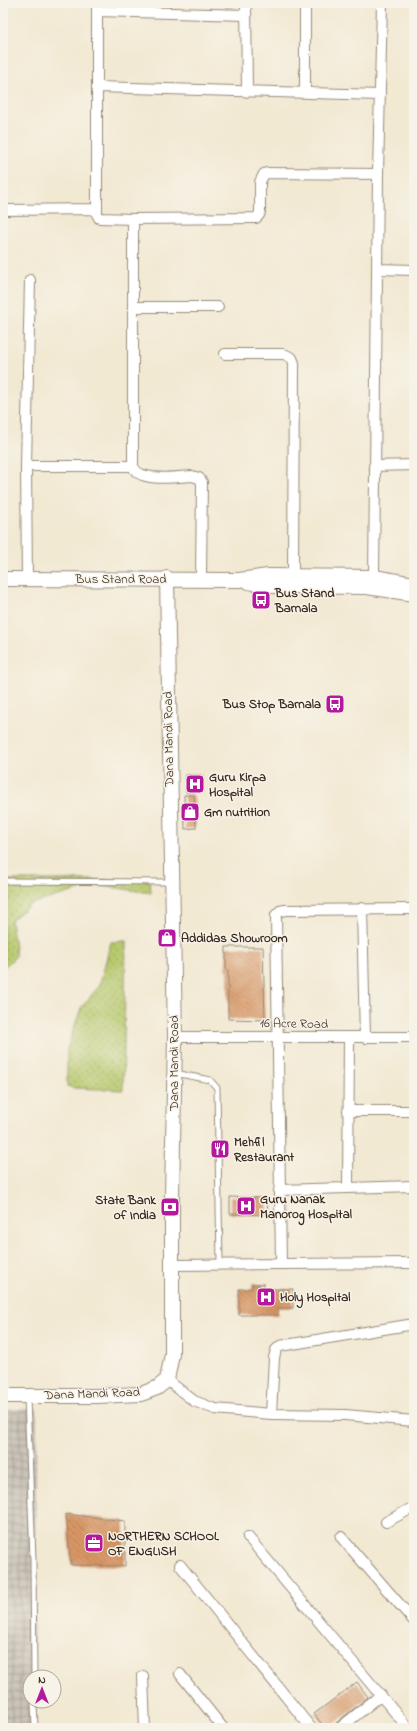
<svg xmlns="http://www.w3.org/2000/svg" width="417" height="1731" font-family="'Indie Flower',sans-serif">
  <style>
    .industrial { fill: url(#industrial-grid) }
    .green { fill: url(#green-dots); stroke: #797a46 }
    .building { fill: url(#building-back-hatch) }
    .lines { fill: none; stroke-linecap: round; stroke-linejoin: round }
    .lane-casing { stroke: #968a78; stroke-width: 7 }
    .street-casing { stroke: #968a78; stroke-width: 12 }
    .secondary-casing { stroke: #968a78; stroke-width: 16 }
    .lane { stroke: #fff; stroke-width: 5 }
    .street { stroke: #fff; stroke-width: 10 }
    .secondary { stroke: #fff; stroke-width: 14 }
    .labels { text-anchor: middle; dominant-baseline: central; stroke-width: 3; stroke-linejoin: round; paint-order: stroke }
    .street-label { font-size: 13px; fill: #3b2a1e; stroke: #f7f3e8 }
    .poi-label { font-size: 13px; font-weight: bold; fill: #3b2a1e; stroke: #f7f3e8; text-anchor: start }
  </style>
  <defs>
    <pattern id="industrial-grid" width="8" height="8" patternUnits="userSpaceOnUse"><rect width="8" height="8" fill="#cbc3b8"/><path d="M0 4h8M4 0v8" fill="none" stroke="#a69f95"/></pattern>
    <pattern id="green-dots" width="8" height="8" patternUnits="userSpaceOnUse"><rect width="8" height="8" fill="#b7c96d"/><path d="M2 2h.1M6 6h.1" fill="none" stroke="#96a359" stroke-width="1.8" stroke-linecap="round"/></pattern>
    <pattern id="building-back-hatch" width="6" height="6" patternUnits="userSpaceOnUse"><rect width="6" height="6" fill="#d89665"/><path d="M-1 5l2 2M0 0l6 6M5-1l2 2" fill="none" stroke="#b07b53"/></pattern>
  </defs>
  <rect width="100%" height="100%" fill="#f7f3e8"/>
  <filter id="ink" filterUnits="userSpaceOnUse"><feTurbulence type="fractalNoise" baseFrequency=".025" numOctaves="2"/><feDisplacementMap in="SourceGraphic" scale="8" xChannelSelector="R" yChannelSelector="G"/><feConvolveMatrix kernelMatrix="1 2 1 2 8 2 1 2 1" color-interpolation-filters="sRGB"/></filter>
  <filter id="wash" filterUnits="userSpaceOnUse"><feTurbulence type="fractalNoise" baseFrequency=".012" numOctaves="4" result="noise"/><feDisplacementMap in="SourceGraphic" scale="16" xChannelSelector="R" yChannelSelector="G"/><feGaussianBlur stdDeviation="0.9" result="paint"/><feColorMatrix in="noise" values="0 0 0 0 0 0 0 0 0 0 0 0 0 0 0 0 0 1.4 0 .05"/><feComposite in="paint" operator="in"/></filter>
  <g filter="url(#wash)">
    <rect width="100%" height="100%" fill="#f2e9d3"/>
    <!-- industrial -->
    <path class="industrial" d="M3,1409H37L33,1677H30V1701H33V1728H3Z"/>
    <!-- green -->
    <path class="green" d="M3,880H150L151,893L96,885L31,904L11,920L16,956L3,968Z
      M126,941L123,1090L74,1088L67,1086V1049L81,1008L99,986L111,942Z"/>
    <g id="blocks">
      <!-- building -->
      <path class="building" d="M186,775H201V792H186Z
        M184,795H194L196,828L185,829Z
        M226,947H263L265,1020L228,1019V970H226Z
        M230,1197L268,1198L267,1215L230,1214Z
        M252,1284H264V1289H293V1308H278V1315H239V1289H252Z
        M66,1514L125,1521V1566L71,1565Z
        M357,1682L368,1697L336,1723L334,1728H325L314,1714Z"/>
    </g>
  </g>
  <g filter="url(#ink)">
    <use href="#blocks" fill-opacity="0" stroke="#968a78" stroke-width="1"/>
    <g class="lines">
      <!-- lane casing -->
      <g class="lane-casing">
        <path id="lane" d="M3,881L171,882
          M175,1073L210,1080L217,1088L220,1264
          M27,1397L33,1559L34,1677
          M34,1701L35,1728"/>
      </g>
      <!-- street casing -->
      <g class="street-casing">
        <path id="street" d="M97,3V214L99,218L133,219V466C138,483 177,477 192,476L199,478L202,482L201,579
          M246,3L247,92
          M97,11L246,15
          M97,87L380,95
          M305,93V3
          M3,210L97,209
          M133,219L256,218L259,215L260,212V182L264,174L267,173L378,174
          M377,269L414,270
          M133,307H218
          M225,354H284L292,358L294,363L293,576
          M26,466H133
          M374,466L414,465
          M374,577L378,174L382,3
          M27,579L26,466L30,280
          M362,908L365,1038
          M175,1037H414
          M348,1111H414
          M348,1188L349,1038
          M279,1190L414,1186
          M281,1263L276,915L280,911L285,910L414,909
          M172,1265L414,1263
          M167,1380L194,1401L215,1409L271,1414L345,1415L414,1421
          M271,1414L274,1358L276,1350L280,1346L414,1324
          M386,1522L414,1507
          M248,1537L408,1728
          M341,1537L414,1621
          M180,1565L311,1728
          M180,1674L223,1728
          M143,1676L145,1728
          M340,1728L381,1695"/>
      </g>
      <!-- secondary casing -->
      <g class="secondary-casing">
        <path id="secondary" d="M3,579L239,580L268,576L374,577L414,584
          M249,582L270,586L367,587L414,594
          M3,1396H98L141,1394L157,1388L167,1380L172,1354V1197L175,1037L167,578"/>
      </g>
      <!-- lane -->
      <use href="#lane" class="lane"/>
      <!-- street -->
      <use href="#street" class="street"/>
      <!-- secondary -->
      <use href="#secondary" class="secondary"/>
    </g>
  </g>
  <!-- icons -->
  <defs>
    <g id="bus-square" transform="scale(1)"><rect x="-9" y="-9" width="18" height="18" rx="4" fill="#b5179e" stroke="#f7f3e8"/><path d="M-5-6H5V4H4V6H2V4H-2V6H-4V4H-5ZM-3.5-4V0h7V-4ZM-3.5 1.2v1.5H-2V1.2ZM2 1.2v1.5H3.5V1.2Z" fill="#fff"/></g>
    <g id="hospital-square" transform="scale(1)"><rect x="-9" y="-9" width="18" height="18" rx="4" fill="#b5179e" stroke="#f7f3e8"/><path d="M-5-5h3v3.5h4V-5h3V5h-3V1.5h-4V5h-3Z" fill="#fff"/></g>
    <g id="shop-square" transform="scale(1)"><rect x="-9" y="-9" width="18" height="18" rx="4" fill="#b5179e" stroke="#f7f3e8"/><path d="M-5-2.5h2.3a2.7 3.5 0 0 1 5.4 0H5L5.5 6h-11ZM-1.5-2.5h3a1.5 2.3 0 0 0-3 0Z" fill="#fff"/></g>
    <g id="restaurant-square" transform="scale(1)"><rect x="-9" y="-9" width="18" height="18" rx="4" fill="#b5179e" stroke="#f7f3e8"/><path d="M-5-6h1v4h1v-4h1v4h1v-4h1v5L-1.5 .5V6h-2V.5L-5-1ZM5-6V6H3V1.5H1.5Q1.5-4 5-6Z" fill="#fff"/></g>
    <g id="bank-square" transform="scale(1)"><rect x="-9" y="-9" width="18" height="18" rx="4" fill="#b5179e" stroke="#f7f3e8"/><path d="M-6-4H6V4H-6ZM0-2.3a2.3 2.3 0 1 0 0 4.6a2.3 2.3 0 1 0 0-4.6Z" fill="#fff"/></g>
    <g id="office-square" transform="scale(1)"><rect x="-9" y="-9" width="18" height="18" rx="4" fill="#b5179e" stroke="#f7f3e8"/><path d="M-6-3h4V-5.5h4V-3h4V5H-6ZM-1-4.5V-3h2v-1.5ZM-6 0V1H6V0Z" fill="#fff"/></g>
  </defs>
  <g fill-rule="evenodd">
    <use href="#bus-square" x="261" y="600"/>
    <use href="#bus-square" x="335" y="704"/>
    <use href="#hospital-square" x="195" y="784"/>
    <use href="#shop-square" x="190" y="812"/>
    <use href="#shop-square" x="167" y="938"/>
    <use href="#restaurant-square" x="220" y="1149"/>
    <use href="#hospital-square" x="246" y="1206"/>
    <use href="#bank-square" x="170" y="1207"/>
    <use href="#hospital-square" x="266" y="1297"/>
    <use href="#office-square" x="94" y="1543"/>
  </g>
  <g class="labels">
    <!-- street labels -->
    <g class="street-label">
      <text x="121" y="579">Bus Stand Road</text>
      <text transform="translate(169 739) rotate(-91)">Dana Mandi Road</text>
      <text transform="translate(294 1024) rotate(1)">16 Acre Road</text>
      <text transform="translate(174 1063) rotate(-90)">Dana Mandi Road</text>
      <text transform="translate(92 1394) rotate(-2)">Dana Mandi Road</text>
    </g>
    <!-- poi labels -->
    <g class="poi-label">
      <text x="275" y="593">Bus Stand<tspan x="275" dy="15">Barnala</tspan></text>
      <text x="321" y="704" text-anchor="end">Bus Stop Barnala</text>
      <text x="209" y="777">Guru Kirpa<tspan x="209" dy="15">Hospital</tspan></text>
      <text x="204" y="812">Gm nutrition</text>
      <text x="181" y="938">Addidas Showroom</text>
      <text x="234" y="1142">Mehfil<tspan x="234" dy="15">Restaurant</tspan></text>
      <text x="260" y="1199">Guru Nanak<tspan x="260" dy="15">Manorog Hospital</tspan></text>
      <text x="156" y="1200" text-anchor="end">State Bank<tspan x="156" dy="15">of India</tspan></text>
      <text x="280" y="1297">Holy Hospital</text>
      <text x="108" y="1536">NORTHERN SCHOOL<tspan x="108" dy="15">OF ENGLISH</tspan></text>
    </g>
  </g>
  <!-- margin -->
  <rect width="417" height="1731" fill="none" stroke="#f7f3e8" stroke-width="16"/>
  <!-- north arrow -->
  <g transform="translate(42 1689)"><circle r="19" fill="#f7f3e8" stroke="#aca397"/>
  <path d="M0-3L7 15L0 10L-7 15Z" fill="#b5179e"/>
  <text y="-6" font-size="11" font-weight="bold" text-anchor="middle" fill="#3b2a1e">N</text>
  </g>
</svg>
